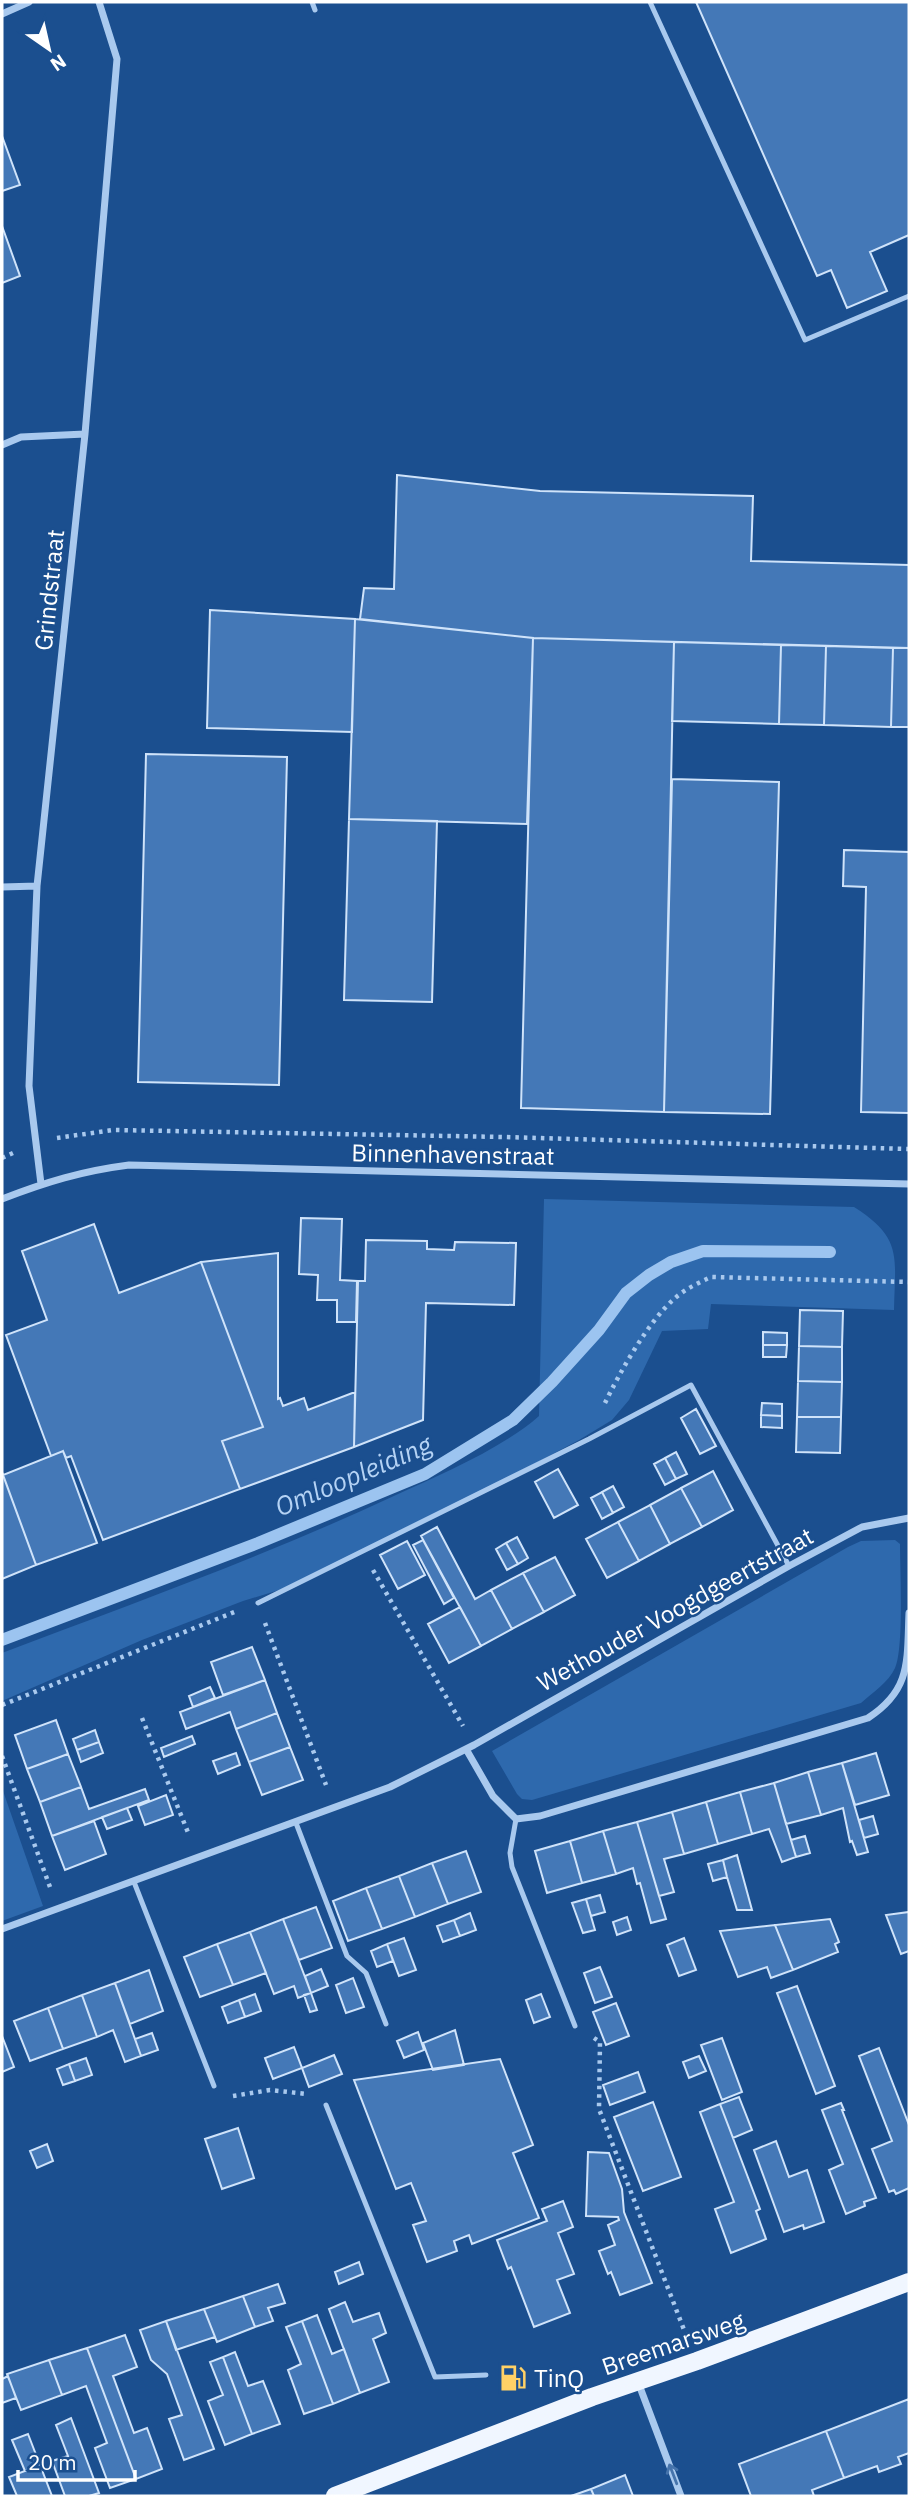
<svg xmlns="http://www.w3.org/2000/svg" width="911" height="2498" font-family="'IBM Plex Sans',sans-serif">
  <style>
    .green { fill: #2e69ad }
    .lines { fill: none; stroke-linecap: round; stroke-linejoin: round }
    .stream { stroke: #9cc4f0; stroke-width: 12 }
    .building { fill: #4478b7; stroke: #cfe3fa; stroke-width: 2 }
    .path { stroke: #a9c9ee; stroke-width: 4.5; stroke-dasharray: 3.5 5; stroke-linecap: butt }
    .service { stroke: #a9c9ee; stroke-width: 5 }
    .minor { stroke: #a9c9ee; stroke-width: 7 }
    .primary { stroke: #f0f6ff; stroke-width: 18 }
    .oneway { stroke: #4674ac }
    .labels { text-anchor: middle; dominant-baseline: central; stroke-width: 5; stroke-linejoin: round; paint-order: stroke }
    .street-label { font-size: 24px; fill: #fff; stroke: #1b4f8f }
    .poi-label { font-size: 24px; fill: #fff; stroke: #1b4f8f; text-anchor: start }
    .water-label { font-size: 26px; font-style: italic; fill: #b5d3f5; stroke: #1b4f8f }
  </style>
  <rect width="100%" height="100%" fill="#1b4f8f"/>
  <!-- green -->
  <path class="green" d="M544,1199L854,1207C903,1238 895,1257 894,1310L711,1304L708,1329L662,1331L629,1400L612,1420L579,1440L468,1499L289,1587L243,1601L142,1640L2,1701V1653C134,1603 268,1555 396,1495C440,1475 503,1448 539,1416Z
    M895,1540L900,1544C900,1570 904,1648 895,1668C889,1682 872,1693 861,1703L532,1800L522,1799L517,1794L492,1751L848,1547L861,1541Z
    M2,1788L43,1906L2,1921Z"/>
  <g class="lines">
    <!-- stream -->
    <path class="stream" d="M2,1640L258,1543L425,1474L513,1420L552,1382L599,1330L626,1293L649,1275L671,1262L703,1251L830,1252"/>
  </g>
  <!-- building -->
  <path class="building" d="M696,2H909V235L870,252L887,291L847,308L831,270L817,276Z
    M2,136L20,185L2,191Z
    M2,226L20,276L2,283Z
    M397,475L540,491L753,496L751,561L909,565V648L533,638L360,619L364,588L394,589Z
    M210,610L355,619L352,732L207,728Z
    M355,619L533,638L527,824L349,819Z
    M533,638L674,642L664,1112L521,1108Z
    M674,642L781,645L779,724L672,721Z
    M781,645L826,646L824,725L779,724Z
    M826,646L893,648L891,727L824,725Z
    M893,648H909V727H891Z
    M146,754L287,757L279,1085L138,1082Z
    M672,779L779,782L770,1114L664,1112Z
    M349,819L437,821L432,1002L344,1000Z
    M844,850L909,852V1113L861,1112L866,887L843,886Z
    M301,1218L342,1219L340,1280L357,1281L356,1322H337V1300H317L318,1275L299,1274Z
    M94,1224L119,1293L201,1262L263,1427L222,1441L240,1489L103,1540L71,1456L66,1458L63,1451L51,1456L6,1335L47,1320L22,1251Z
    M366,1240L427,1241V1249L454,1250L455,1242L516,1243L514,1305L426,1303L423,1420L354,1447L358,1281H365Z
    M278,1253V1399L280,1398L283,1406L304,1398L308,1410L355,1392L354,1447L240,1489L222,1441L263,1427L201,1262Z
    M800,1310L843,1311L842,1347L799,1346Z
    M763,1332L787,1333V1345H763Z
    M763,1345H787L786,1357H763Z
    M799,1346L842,1347V1382L798,1381Z
    M798,1381L842,1382L841,1417H797Z
    M762,1403L782,1404V1416L761,1415Z
    M696,1409L716,1446L700,1454L681,1418Z
    M761,1415L782,1416V1428L761,1427Z
    M797,1417H841L840,1453L796,1452Z
    M63,1451L97,1543L36,1565L3,1475Z
    M676,1452L687,1474L676,1479L665,1458Z
    M665,1458L676,1479L665,1485L654,1464Z
    M558,1469L578,1505L554,1518L535,1482Z
    M713,1471L733,1510L702,1527L681,1488Z
    M2,1472L36,1565L2,1579Z
    M613,1486L624,1507L613,1513L602,1492Z
    M681,1488L702,1527L670,1544L650,1505Z
    M602,1492L613,1513L602,1519L591,1498Z
    M650,1505L670,1544L639,1561L618,1522Z
    M618,1522L639,1561L607,1578L586,1539Z
    M437,1527L475,1599L491,1590L512,1629L481,1646L421,1536Z
    M517,1537L528,1558L518,1564L506,1543Z
    M423,1540L454,1598L444,1604L413,1545Z
    M407,1541L425,1575L398,1589L380,1555Z
    M506,1543L518,1564L507,1570L496,1549Z
    M555,1557L575,1595L544,1612L523,1573Z
    M523,1573L544,1612L512,1629L491,1590Z
    M460,1607L481,1646L449,1663L428,1624Z
    M252,1647L265,1680L223,1695L211,1662Z
    M265,1680L277,1713L236,1729L230,1712L186,1729L180,1712Z
    M210,1687L215,1698L193,1707L189,1696Z
    M277,1713L290,1747L249,1762L236,1729Z
    M56,1720L68,1754L27,1769L15,1735Z
    M95,1730L99,1742L77,1750L73,1739Z
    M192,1736L195,1744L164,1757L161,1748Z
    M99,1742L103,1753L81,1762L77,1750Z
    M290,1747L303,1780L262,1795L249,1762Z
    M236,1753L240,1765L218,1774L213,1761Z
    M876,1753L889,1795L855,1805L842,1763Z
    M68,1754L81,1787L40,1802L27,1769Z
    M842,1763L868,1852L857,1855L852,1841L850,1842L843,1808L821,1815L808,1772Z
    M808,1772L821,1815L786,1824L774,1783Z
    M774,1783L796,1857L782,1862L769,1829L752,1834L740,1792Z
    M81,1787L89,1809L145,1789L149,1800L52,1836L40,1802Z
    M740,1792L752,1834L718,1844L706,1802Z
    M166,1795L173,1815L145,1825L138,1806Z
    M706,1802L718,1844L684,1854L672,1812Z
    M127,1808L132,1820L107,1829L102,1817Z
    M672,1812L684,1854L664,1859L674,1892L659,1896L637,1822Z
    M873,1816L878,1834L864,1838L859,1820Z
    M94,1821L106,1854L65,1870L52,1836Z
    M637,1822L666,1919L651,1923L640,1883L637,1884L633,1868L616,1874L603,1831Z
    M603,1831L616,1874L582,1883L570,1841Z
    M805,1836L810,1853L796,1857L791,1840Z
    M570,1841L582,1883L547,1893L535,1851Z
    M466,1851L481,1892L448,1904L432,1863Z
    M737,1855L752,1910H737L727,1877L723,1860Z
    M723,1860L727,1877L713,1881L708,1864Z
    M432,1863L448,1904L415,1917L399,1876Z
    M399,1876L415,1917L382,1929L366,1888Z
    M366,1888L382,1929L348,1941L333,1901Z
    M600,1895L605,1912L591,1916L586,1899Z
    M586,1899L595,1930L583,1933L572,1903Z
    M316,1907L332,1948L299,1960L283,1919Z
    M909,1912V1951L901,1954L886,1915Z
    M470,1913L476,1930L460,1936L454,1920Z
    M627,1917L631,1930L617,1935L613,1922Z
    M283,1919L311,1993L298,1998L294,1986L274,1994L250,1932Z
    M830,1919L839,1942L835,1944L838,1952L793,1970L775,1925Z
    M454,1920L460,1936L443,1942L437,1926Z
    M775,1925L793,1970L771,1978L767,1967L738,1977L720,1931Z
    M250,1932L266,1973L233,1985L217,1944Z
    M404,1938L416,1970L399,1976L387,1944Z
    M684,1938L696,1970L679,1976L667,1945Z
    M217,1944L233,1985L200,1997L184,1957Z
    M387,1944L393,1961L377,1967L371,1951Z
    M600,1967L612,1997L595,2003L584,1973Z
    M321,1969L328,1986L311,1993L305,1976Z
    M149,1970L163,2011L130,2024L115,1983Z
    M353,1978L364,2007L346,2013L336,1985Z
    M115,1983L141,2056L125,2062L113,2030L97,2037L82,1995Z
    M797,1986L835,2086L816,2094L777,1993Z
    M311,1993L317,2010L310,2012L304,1995Z
    M255,1994L261,2011L245,2017L239,2000Z
    M541,1994L550,2017L534,2023L526,2000Z
    M82,1995L97,2037L63,2049L48,2008Z
    M239,2000L245,2017L228,2023L222,2007Z
    M616,2003L629,2036L606,2045L593,2012Z
    M48,2008L63,2049L30,2061L14,2021Z
    M455,2030L464,2065L433,2070L423,2043Z
    M418,2032L424,2050L404,2058L397,2041Z
    M152,2033L158,2050L141,2056L135,2039Z
    M2,2036L14,2067L2,2072Z
    M722,2038L742,2092L722,2100L701,2045Z
    M294,2047L302,2068L273,2079L265,2058Z
    M879,2048L909,2125V2188L896,2194L894,2190L889,2192L872,2149L892,2141L859,2056Z
    M334,2055L342,2074L309,2087L302,2068Z
    M699,2056L706,2071L689,2078L683,2062Z
    M86,2058L92,2075L75,2081L69,2064Z
    M500,2059L533,2145L513,2153L539,2218L472,2244L469,2235L454,2241L457,2251L427,2262L413,2225L426,2221L411,2183L396,2189L354,2080Z
    M69,2064L75,2081L63,2085L57,2069Z
    M638,2072L645,2092L610,2105L603,2085Z
    M739,2097L752,2130L733,2138L720,2104Z
    M653,2102L681,2177L643,2191L614,2117Z
    M841,2103L844,2110H842L876,2198L864,2202L865,2206L846,2214L829,2170L843,2164L822,2110Z
    M720,2104L760,2209L756,2211L766,2239L731,2253L715,2209L734,2202L700,2112Z
    M238,2128L254,2178L222,2189L205,2139Z
    M776,2141L789,2177L807,2170L824,2222L804,2229L803,2225L784,2232L754,2150Z
    M47,2144L53,2161L37,2168L30,2151Z
    M588,2152L609,2153L622,2189L624,2212L652,2283L620,2295L611,2272L608,2274L599,2251L615,2245L608,2225L619,2220L618,2217L586,2216Z
    M563,2201L573,2227L558,2233L574,2274L557,2280L570,2313L534,2327L511,2267L508,2269L497,2240L547,2221L542,2209Z
    M359,2262L363,2274L339,2284L335,2272Z
    M278,2284L285,2303L268,2308L273,2321L255,2327L243,2296Z
    M243,2296L255,2327L217,2342L204,2309Z
    M345,2302L353,2322L379,2313L386,2333L373,2339L389,2382L360,2393L329,2309Z
    M204,2309L215,2337L176,2350L166,2321Z
    M317,2315L332,2354L344,2349L360,2393L333,2404L302,2321Z
    M166,2321L214,2449L184,2460L169,2419L182,2415L167,2374L151,2360L140,2330Z
    M302,2321L333,2404L304,2414L288,2370L301,2364L286,2327Z
    M125,2335L137,2367L113,2376L134,2433L147,2428L162,2469L136,2479L87,2348Z
    M87,2348L136,2479L110,2488L95,2448L107,2443L86,2386L62,2395L49,2360Z
    M235,2352L248,2386L263,2381L280,2424L252,2434L223,2357Z
    M223,2357L252,2434L225,2445L208,2401L223,2395L210,2362Z
    M49,2360L62,2395L21,2410L7,2374Z
    M8,2376L16,2398L2,2403V2379Z
    M909,2399V2453L898,2457L901,2464L879,2472L877,2466L844,2478L826,2431Z
    M71,2418L99,2493L89,2496H65L52,2461L68,2456L56,2425Z
    M826,2431L844,2478L812,2490L814,2496H751L739,2464Z
    M28,2434L52,2496H17L9,2477L25,2471L12,2440Z
    M625,2475L633,2496H594L591,2489Z
    M591,2489L594,2496H571Z"/>
  <g class="lines">
    <!-- path -->
    <path class="path" d="M57,1138L113,1130L505,1137L909,1149
      M2,1158L13,1153
      M605,1403C620,1372 648,1322 674,1299C685,1289 698,1283 711,1277L909,1282
      M373,1570L463,1726
      M265,1623L326,1785
      M2,1705L237,1611
      M142,1718L189,1835
      M2,1756L50,1887
      M594,2038L600,2042L599,2109L686,2335
      M233,2096L270,2090L307,2094"/>
    <!-- service -->
    <path class="service" d="M312,2L315,10
      M650,2L805,340L909,296
      M258,1603L589,1439L691,1385L789,1566
      M516,1819L510,1853L512,1867L575,2026
      M296,1823L347,1956L366,1973L386,2024
      M134,1882L214,2086
      M326,2105L435,2377L486,2375"/>
    <!-- minor -->
    <path class="minor" d="M2,14L29,2
      M2,445L21,437L85,434
      M2,887L37,886
      M41,1184L29,1086L37,886L85,434L117,59L99,2
      M2,1199C46,1182 82,1171 129,1165L909,1184
      M466,1749L493,1796L516,1819L540,1816L868,1718C911,1690 907,1662 909,1613
      M2,1929L390,1787L474,1745L789,1566L862,1527L909,1518
      M638,2382L681,2496"/>
    <!-- primary -->
    <path class="primary" d="M335,2496L592,2397L697,2361L909,2282"/>
  </g>
  <!-- one-way arrows -->
  <defs><path id="oneway-shaft" d="M-6 0H5M1.5-3L5.5 0L1.5 3" fill="none" stroke-width="1.6" stroke-linecap="round" stroke-linejoin="round" transform="scale(1.75)"/></defs>
  <use class="oneway" href="#oneway-shaft" transform="translate(673 2474) rotate(-111)"/>
  <!-- icons -->
  <defs>
    <g id="fuel-bare" transform="scale(2.1)"><path d="M-5.5-6h7V0h2V4h1.3V-2.5L3-4.5l.8-.8L6-3V5H2.5V1h-1V6h-7ZM-4.2-4.7v3.2H.2V-4.7Z" fill="#ffd166" stroke="#1b4f8f" stroke-width="2.5" paint-order="stroke"/></g>
  </defs>
  <g fill-rule="evenodd">
    <use href="#fuel-bare" x="513" y="2378"/>
  </g>
  <g class="labels">
    <!-- street labels -->
    <g class="street-label">
      <text transform="translate(49 590) rotate(-84)">Grindstraat</text>
      <text transform="translate(453 1154) rotate(1)">Binnenhavenstraat</text>
      <text transform="translate(675 1609) rotate(-29)">Wethouder Voogdgeertstraat</text>
      <text transform="translate(673 2343) rotate(-19)">Breemarsweg</text>
    </g>
    <!-- poi labels -->
    <g class="poi-label">
      <text x="534" y="2378">TinQ</text>
    </g>
    <!-- water labels -->
    <g class="water-label">
      <text transform="translate(353 1475) rotate(-23)">Omloopleiding</text>
    </g>
  </g>
  <!-- border -->
  <rect width="911" height="2498" fill="none" stroke="#ffffff" stroke-width="7"/>
  <!-- north arrow -->
  <g transform="translate(49 49) rotate(146)" stroke="#1b4f8f" stroke-width="5" paint-order="stroke">
  <path d="M0-5L12 26L0 18L-12 26Z" fill="#ffffff"/>
  <text y="-10" font-size="19" font-weight="bold" text-anchor="middle" fill="#ffffff">N</text>
  </g>
  <!-- scale -->
  <path d="M18 2470v10h117v-10" fill="none" stroke="#ffffff" stroke-width="3.5"/>
  <text x="28" y="2470" font-size="21" fill="#ffffff" stroke="#1b4f8f" stroke-width="5" paint-order="stroke">20 m</text>
</svg>
